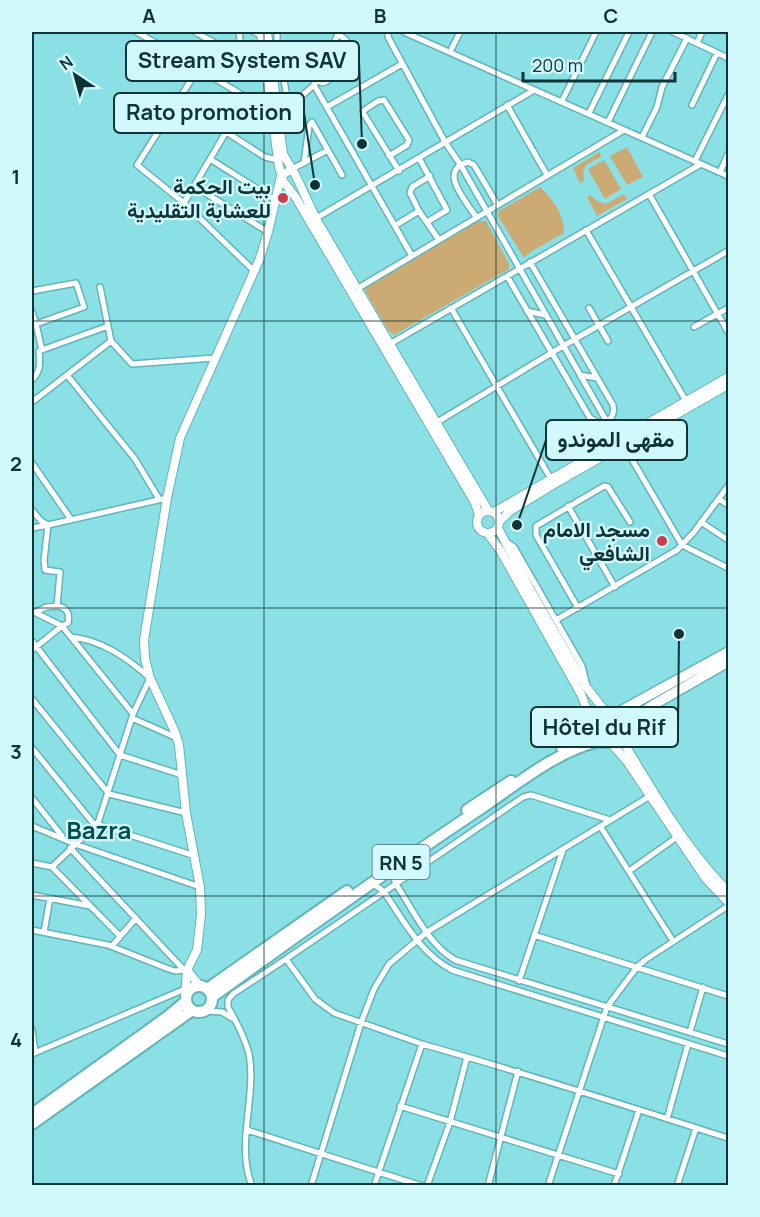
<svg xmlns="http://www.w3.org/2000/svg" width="760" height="1217" font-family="Manrope,Vazirmatn,sans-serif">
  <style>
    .green { fill: #cbab73 }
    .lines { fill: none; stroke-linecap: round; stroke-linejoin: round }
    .street-casing { stroke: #5fb5ba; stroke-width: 8 }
    .secondary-casing { stroke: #5fb5ba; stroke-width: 10 }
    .primary-casing { stroke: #5fb5ba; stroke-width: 12 }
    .highway-casing { stroke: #5fb5ba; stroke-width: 14 }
    .street { stroke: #fff; stroke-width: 5 }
    .secondary { stroke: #fff; stroke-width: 8 }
    .primary { stroke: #fff; stroke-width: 9 }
    .highway { stroke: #fff; stroke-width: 10 }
    .grid { fill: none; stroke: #0f3436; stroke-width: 1.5; stroke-opacity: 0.55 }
    .poi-dot { fill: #cc3c47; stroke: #d1f9fc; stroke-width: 2 }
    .labels { text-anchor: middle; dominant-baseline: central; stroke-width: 4.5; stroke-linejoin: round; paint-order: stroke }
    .shield { fill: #d1f9fc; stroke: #496f71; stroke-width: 1.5 }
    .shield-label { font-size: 20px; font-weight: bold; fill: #0f3436 }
    .poi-label { font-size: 21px; font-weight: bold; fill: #0f3436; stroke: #d1f9fc; text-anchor: end }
    .quarter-label { font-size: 24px; font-weight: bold; fill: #004e52; stroke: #d1f9fc }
    .leader { fill: none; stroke: #0f3436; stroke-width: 2 }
    .callout-dot { fill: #0f3436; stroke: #d1f9fc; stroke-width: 2 }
    .callout { fill: #d1f9fc; stroke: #0f3436; stroke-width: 2 }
    .callout-label { font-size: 22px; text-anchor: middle; font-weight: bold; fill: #0f3436 }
    .neatline { fill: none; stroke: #0f3436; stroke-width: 2 }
    .grid-label { font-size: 20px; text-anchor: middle; font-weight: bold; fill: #0f3436 }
  </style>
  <rect width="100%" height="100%" fill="#8be0e6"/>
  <!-- green -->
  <path class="green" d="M627,147L643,177L627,185L610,156Z
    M599,152L602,156L586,165L583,172L584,181L580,183L573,168Z
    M604,160L621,189L605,199L588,169Z
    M540,187C553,199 564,214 564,233L532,251L524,258L498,216L499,211Z
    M624,194L627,199L597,216L587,197L590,195L597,201L606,204Z
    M477,221H486L509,264V269L394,335L388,330L365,291L366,285Z"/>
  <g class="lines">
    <!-- street casing -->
    <g class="street-casing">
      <path id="street" d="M137,32L271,112
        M195,32L242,58
        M239,32L244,73L265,71
        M254,32L262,36
        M277,32V42L289,108
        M388,32V37L445,142L460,164L607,422L623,444L682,545L728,568
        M404,32L728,176
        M673,32L728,58
        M697,43L702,32
        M450,52L460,32
        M198,69L137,165L184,203L254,271
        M317,81L323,83L329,80L346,47V40L338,34
        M314,85L412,256
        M178,101L265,157L278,160
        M562,101L596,32
        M507,105L547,175
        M692,105L717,53
        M327,107L402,64
        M589,113L629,32
        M277,118L314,85L339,32
        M608,122L652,32
        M642,137L657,107L662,87L687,38
        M389,156L407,145L409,140L384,100L378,101L363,111L364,114L399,171
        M419,158L447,210L427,222
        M210,159L275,200
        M695,161L728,95
        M304,163L309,126L312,122L342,175
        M292,169L328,150
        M720,172L728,154
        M430,176L412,187L410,193L419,211L439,240
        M194,186L268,232
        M649,194L728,332
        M184,203L226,132
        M476,217C466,201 437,170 468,162L474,165L497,204
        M313,220L534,90
        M396,225L419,211
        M586,230L686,401
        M507,276L590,418L601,424C611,422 615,414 613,405L530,262
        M100,287L111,341L132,364L214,358
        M355,290L624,130
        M32,291L76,283L84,307L36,324L42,350
        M451,308L551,479
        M589,308L608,341
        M527,311L545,315
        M32,312L36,324
        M694,327L728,308
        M388,345L701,164
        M67,375L135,459L159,499
        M580,375L597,378
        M32,380C41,371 40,363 39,351L108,326
        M32,402L111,341
        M434,424L563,346L728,251
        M32,463L70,518
        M719,499L728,505
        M568,506L615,587
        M32,510L41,521L48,525L167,498
        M701,522L728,540
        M32,528L48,525L44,560L45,570L60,572L57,606C67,607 70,614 68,623L62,626L32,611
        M504,540L514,547L582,666L587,686
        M578,608L536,535V526L604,486L608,487L630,522
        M36,612L46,607L57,606
        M556,620L677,550L694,532L728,486
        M32,641L120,755L182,775
        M32,650L62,626L133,714
        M32,699L109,794L186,813
        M132,718L177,738
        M32,748L93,823L195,856
        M32,798L62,836
        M32,826L75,844L200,887
        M600,826L673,941
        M70,848L184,970H187
        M32,863L52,867L119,935
        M52,867L98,823L133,714L150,678C127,658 102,640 71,637
        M394,868L393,876L396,884C413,910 428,944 455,960L728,1044
        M629,871L677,837
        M370,884L378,887L384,892C404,921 420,953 452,970L728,1056
        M32,895L90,906
        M32,930L108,945L166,968L175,971L184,970
        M44,932L50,898
        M534,935L728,996
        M112,946L136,918
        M286,959L523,797L531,795L610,820
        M519,981L563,850
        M206,1011L222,1012L232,1018
        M32,1030L35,1052
        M690,1032L703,987
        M32,1054L185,989
        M400,1106L619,1174
        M667,1119L688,1044
        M247,1130L422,1186
        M252,1186C235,1144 257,1097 249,1054C245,1038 236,1021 228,1007V1000L233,994L286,959L315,999L334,1013L422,1044
        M311,1186L361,1023L374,989L389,964L427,932L650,796
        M374,1186L422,1044C525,1073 627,1106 728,1138
        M427,1186L450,1122L467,1057
        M488,1186L518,1071
        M548,1186L607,1007L637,967L645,960L728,906
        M614,1186L639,1110
        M677,1186L696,1128"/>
    </g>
    <!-- secondary casing -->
    <g class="secondary-casing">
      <path id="secondary" d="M261,32L279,167L283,181L296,198L474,501L479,514
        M267,32L283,154L295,174L316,219L488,510
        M477 522a11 11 0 1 1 22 0a11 11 0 1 1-22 0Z
        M494,512L728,377
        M499,522L510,511L554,484L728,385
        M498,528L531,591L587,688L605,711
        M488,534L500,550L582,696L591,722
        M619,735C650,786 685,849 728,891
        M610,742L626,760L706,879L728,902
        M187,970L200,986
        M185,998L187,970L197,950L201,915L200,887L186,813L179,745L175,732L150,678L145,659L144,640L167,498L180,438L260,258L268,232L281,176L292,169"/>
    </g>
    <!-- primary casing -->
    <g class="primary-casing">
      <path id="primary" d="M615,714L728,652
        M621,727L653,705L728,662"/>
    </g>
    <!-- highway casing -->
    <g class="highway-casing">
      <path id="highway" d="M590 727a15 15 0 1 1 30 0a15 15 0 1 1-30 0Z
        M562,748L579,737L590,726
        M467,810L511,781
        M186 999a13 13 0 1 1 26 0a13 13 0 1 1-26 0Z
        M207,989L347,891
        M212,997C299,934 387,871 477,811C515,786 554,752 599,741
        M32,1114L167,1017L185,1002
        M32,1124L191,1011"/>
    </g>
    <!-- street -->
    <use href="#street" class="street"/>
    <!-- secondary -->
    <use href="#secondary" class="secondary"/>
    <!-- primary -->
    <use href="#primary" class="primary"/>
    <!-- highway -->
    <use href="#highway" class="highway"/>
  </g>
  <!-- grid -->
  <path class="grid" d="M264,32V1186M496,32V1186M32,321H728M32,608H728M32,896H728"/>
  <!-- markers -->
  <g class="poi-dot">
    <circle cx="283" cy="198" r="6"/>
    <circle cx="662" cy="541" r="6"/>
  </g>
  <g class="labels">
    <!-- shield labels -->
    <rect class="shield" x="372.5" y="845" width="57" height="34" rx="4.5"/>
    <g class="shield-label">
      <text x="401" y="862">RN 5</text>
    </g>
    <!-- poi labels -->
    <g class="poi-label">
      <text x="271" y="186">بيت الحكمة<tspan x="271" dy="24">للعشابة التقليدية</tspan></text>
      <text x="650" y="529">مسجد الامام<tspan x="650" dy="24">الشافعي</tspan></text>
    </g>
    <!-- quarter labels -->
    <g class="quarter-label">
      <text x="99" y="829">Bazra</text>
    </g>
  </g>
  <!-- callouts -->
  <path class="leader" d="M362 144L359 61M315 185L304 113M517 525L546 440M679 634L678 727"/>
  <g class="callout-dot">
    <circle cx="362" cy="144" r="6"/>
    <circle cx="315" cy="185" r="6"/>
    <circle cx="517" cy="525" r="6"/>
    <circle cx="679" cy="634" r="6"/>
  </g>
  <g class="callout">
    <rect x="126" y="41" width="233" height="40" rx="6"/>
    <rect x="114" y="93" width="190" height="40" rx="6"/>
    <rect x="546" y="420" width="141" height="40" rx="6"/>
    <rect x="531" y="707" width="147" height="40" rx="6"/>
  </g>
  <g class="callout-label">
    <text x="242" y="68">Stream System SAV</text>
    <text x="209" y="120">Rato promotion</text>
    <text x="616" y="447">مقهى الموندو</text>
    <text x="604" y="735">Hôtel du Rif</text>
  </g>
  <!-- border -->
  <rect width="760" height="1217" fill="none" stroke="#d1f9fc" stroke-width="66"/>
  <!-- north arrow -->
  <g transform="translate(75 75) rotate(324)" stroke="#d1f9fc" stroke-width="4.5" paint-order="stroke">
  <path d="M0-4.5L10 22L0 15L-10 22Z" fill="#0f3436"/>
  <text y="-9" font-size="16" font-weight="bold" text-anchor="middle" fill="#0f3436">N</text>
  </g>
  <!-- scale -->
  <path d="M523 72v9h152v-9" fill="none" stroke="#0f3436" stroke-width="3"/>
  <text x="532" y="72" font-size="18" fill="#0f3436" stroke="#d1f9fc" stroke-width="4.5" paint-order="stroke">200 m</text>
  <rect x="33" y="33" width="694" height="1151" class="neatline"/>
  <g class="grid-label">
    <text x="149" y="23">A</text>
    <text x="380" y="23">B</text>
    <text x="611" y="23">C</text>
    <text x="16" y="184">1</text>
    <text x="16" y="471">2</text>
    <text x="16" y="759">3</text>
    <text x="16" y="1047">4</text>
  </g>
</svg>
